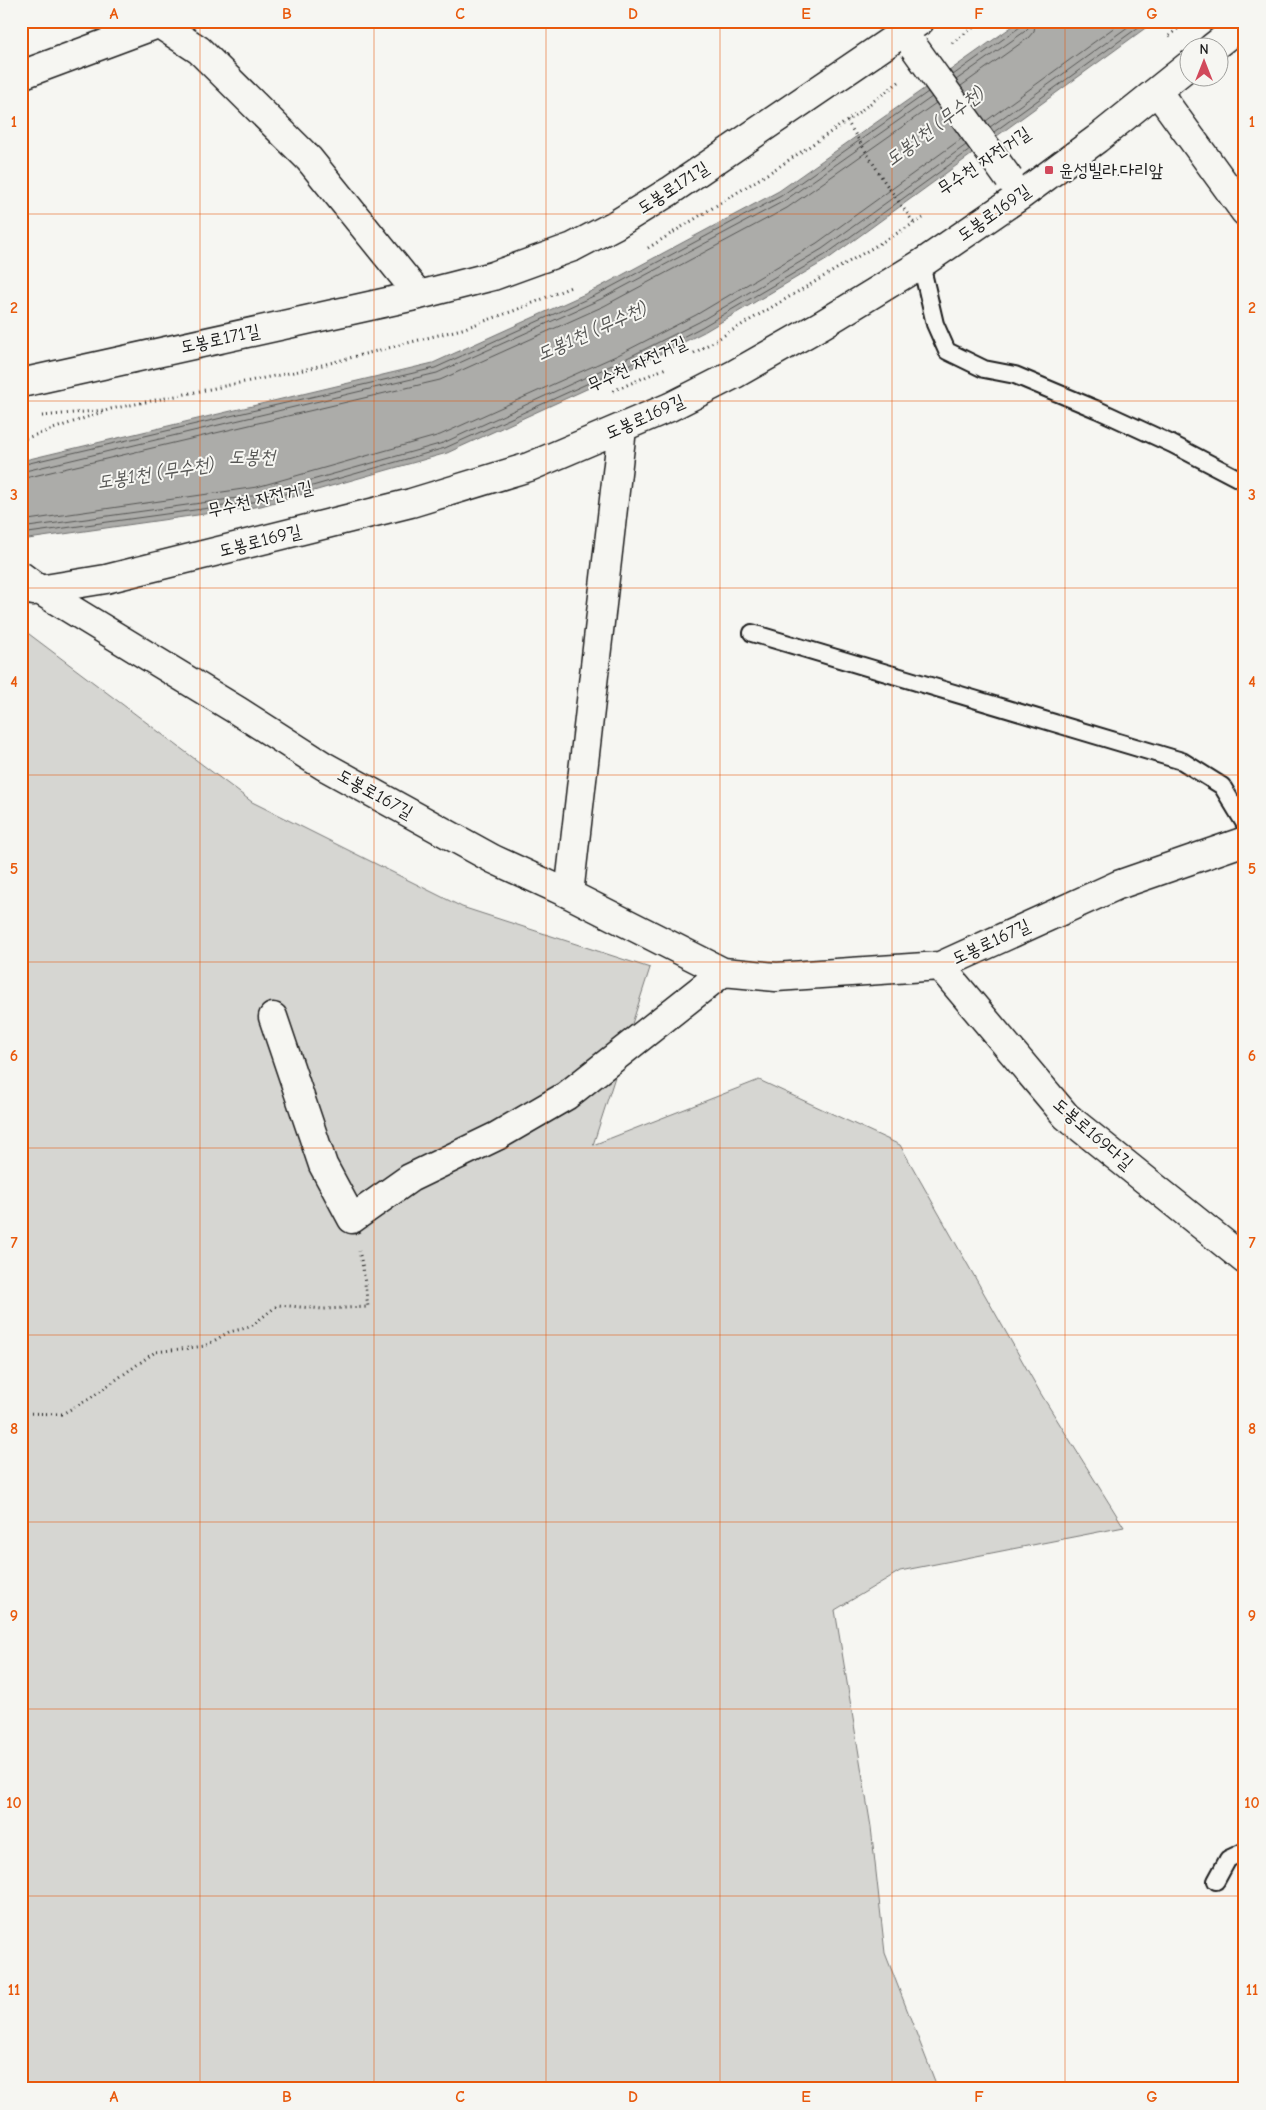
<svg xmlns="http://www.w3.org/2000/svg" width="1266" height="2110" font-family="'Comic Neue','Poor Story',sans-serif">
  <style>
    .green { fill: #d6d6d2; stroke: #797977 }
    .water { fill: #acaca9; stroke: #727271 }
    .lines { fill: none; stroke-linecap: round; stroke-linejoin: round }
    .shore { stroke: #565654; stroke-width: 1 }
    .service-casing { stroke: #1c1c1c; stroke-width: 20 }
    .minor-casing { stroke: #1c1c1c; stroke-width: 31 }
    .path { stroke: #1c1c1c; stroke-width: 3; stroke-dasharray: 1 4; stroke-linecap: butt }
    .service { stroke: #f6f6f2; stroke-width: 16 }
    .minor { stroke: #f6f6f2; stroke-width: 28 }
    .minor-bridge-casing { stroke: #1c1c1c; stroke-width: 31; stroke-linecap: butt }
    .minor-bridge { stroke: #f6f6f2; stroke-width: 28 }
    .grid { fill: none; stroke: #e8590c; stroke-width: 1; stroke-opacity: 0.55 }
    .poi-dot { fill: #d1495b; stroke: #f6f6f2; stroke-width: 2 }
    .labels { text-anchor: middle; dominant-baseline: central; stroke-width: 4; stroke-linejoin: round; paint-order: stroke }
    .street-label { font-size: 18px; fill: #1c1c1c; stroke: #f6f6f2 }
    .poi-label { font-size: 18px; fill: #1c1c1c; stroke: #f6f6f2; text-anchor: start }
    .water-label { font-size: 19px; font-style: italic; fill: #565654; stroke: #f6f6f2 }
    .neatline { fill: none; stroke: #e8590c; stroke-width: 2 }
    .grid-label { font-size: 16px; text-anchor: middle; font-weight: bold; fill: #e8590c }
  </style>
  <rect width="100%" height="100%" fill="#f6f6f2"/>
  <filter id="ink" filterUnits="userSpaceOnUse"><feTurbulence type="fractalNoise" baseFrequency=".02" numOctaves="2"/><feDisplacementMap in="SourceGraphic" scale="10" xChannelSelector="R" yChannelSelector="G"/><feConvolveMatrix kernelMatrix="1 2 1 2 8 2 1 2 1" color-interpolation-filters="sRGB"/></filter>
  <g filter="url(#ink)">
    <!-- green -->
    <path class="green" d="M21,628L252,802L462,907L650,968L593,1145L759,1080L900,1145L1041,1394L1124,1527L900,1571L835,1610L871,1827L885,1953L938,2089H21Z"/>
    <!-- water -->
    <path class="water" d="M1020,21H1155L828,259L704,332L626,371L447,453L261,506L21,540V461L433,363L596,289L779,191Z"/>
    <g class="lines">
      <!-- shore -->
      <path class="shore" d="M953,75L1020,27L1022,21
        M956,80L1024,32L1028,28L1029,21
        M961,86L1028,38L1034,31L1036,21
        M986,121L1123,21
        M990,127L1136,21
        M994,132L1147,21
        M21,465L435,368L598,294L781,196L928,92
        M21,472L437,373L601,299L784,201L932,97
        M21,479L440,380L604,306L787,208L936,103
        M21,521L257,487L440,435L618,355L696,315L817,243L961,139
        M21,528L259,495L443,443L621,361L699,322L822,249L966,145
        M21,534L260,501L445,448L624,367L702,327L825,255L970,150"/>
      <!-- service casing -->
      <g class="service-casing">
        <path id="service" d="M921,264L935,324L947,351L984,369L1015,375L1098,410L1172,444L1245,482
          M752,633L1182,761L1222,786L1245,824
          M1216,1881L1228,1859L1245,1851"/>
      </g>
      <!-- minor casing -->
      <g class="minor-casing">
        <path id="minor" d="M155,21L199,50L309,159L419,295
          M1212,48L1245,22
          M21,75L166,21
          M1157,91L1245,212
          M21,383L419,295L493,276L573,247L615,225L670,191L920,21
          M21,576L41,591L238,711L324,766L493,859L569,894L723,972L776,977L940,966L1118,885L1245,841
          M33,591L106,579L411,503L529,467L670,407L735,374L823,324L921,264L1020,196L1097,139L1188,66
          M569,894L622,429
          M940,966L1066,1116L1245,1260
          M273,1017L323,1165L352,1219L410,1178L497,1136L566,1096L723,972"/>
      </g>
      <!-- path -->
      <path class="path" d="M1169,36L1187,21
        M952,43L982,21
        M847,121L886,184L914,223
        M648,248L780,166L847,121L899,82
        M694,353L923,218
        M613,391L666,368
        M42,416L105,410
        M21,440L111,409L299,371L462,329L516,310L571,287
        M21,1413L62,1414L89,1399L155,1352L205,1346L229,1332L250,1327L278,1305L323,1309L368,1307L363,1268L359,1251"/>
      <!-- service -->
      <use href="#service" class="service"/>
      <!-- minor -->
      <use href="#minor" class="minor"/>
      <!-- minor-bridge casing -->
      <g class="minor-bridge-casing">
        <path id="minor-bridge" d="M914,47L1009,179"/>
      </g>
      <!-- minor-bridge -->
      <use href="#minor-bridge" class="minor-bridge"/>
    </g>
  </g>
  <!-- grid -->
  <path class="grid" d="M200,21V2089M374,21V2089M546,21V2089M720,21V2089M892,21V2089M1065,21V2089M21,214H1245M21,401H1245M21,588H1245M21,775H1245M21,962H1245M21,1148H1245M21,1335H1245M21,1522H1245M21,1709H1245M21,1896H1245"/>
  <!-- markers -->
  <rect class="poi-dot" x="1044" y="165" width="10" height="10" rx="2.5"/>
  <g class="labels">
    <!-- street labels -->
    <g class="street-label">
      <text transform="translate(984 161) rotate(-34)">무수천 자전거길</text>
      <text transform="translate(673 188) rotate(-33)">도봉로171길</text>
      <text transform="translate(994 213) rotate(-35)">도봉로169길</text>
      <text transform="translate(220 339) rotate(-12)">도봉로171길</text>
      <text transform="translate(637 364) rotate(-25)">무수천 자전거길</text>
      <text transform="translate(645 417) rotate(-24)">도봉로169길</text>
      <text transform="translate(260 499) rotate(-13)">무수천 자전거길</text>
      <text transform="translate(260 541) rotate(-14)">도봉로169길</text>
      <text transform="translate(375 794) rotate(29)">도봉로167길</text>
      <text transform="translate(991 942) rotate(-25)">도봉로167길</text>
      <text transform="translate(1093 1134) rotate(41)">도봉로169다길</text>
    </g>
    <!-- poi labels -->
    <g class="poi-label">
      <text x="1059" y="170">윤성빌라.다리앞</text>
    </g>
    <!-- water labels -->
    <g class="water-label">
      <text transform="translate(935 126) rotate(-37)">도봉1천 (무수천)</text>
      <text transform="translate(592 331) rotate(-24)">도봉1천 (무수천)</text>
      <text x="252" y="457">도봉천</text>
      <text transform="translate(156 473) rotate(-9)">도봉1천 (무수천)</text>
    </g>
  </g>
  <!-- margin -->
  <rect width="1266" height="2110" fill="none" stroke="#f6f6f2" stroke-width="55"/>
  <!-- north arrow -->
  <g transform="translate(1204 62)"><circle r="24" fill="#f6f6f2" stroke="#9f9f9c"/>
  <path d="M0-4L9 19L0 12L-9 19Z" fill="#d1495b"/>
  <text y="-8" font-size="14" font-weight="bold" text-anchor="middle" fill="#1c1c1c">N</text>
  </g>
  <rect x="28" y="28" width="1210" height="2054" class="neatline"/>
  <g class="grid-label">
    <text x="114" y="19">A</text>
    <text x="287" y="19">B</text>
    <text x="460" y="19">C</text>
    <text x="633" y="19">D</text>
    <text x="806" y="19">E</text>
    <text x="979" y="19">F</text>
    <text x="1152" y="19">G</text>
    <text x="14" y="127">1</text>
    <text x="1252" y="127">1</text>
    <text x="14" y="313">2</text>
    <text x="1252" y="313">2</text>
    <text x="14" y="500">3</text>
    <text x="1252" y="500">3</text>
    <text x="14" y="687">4</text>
    <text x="1252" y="687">4</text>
    <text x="14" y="874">5</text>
    <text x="1252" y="874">5</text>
    <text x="14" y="1061">6</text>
    <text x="1252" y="1061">6</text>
    <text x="14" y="1248">7</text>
    <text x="1252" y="1248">7</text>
    <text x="14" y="1434">8</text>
    <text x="1252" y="1434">8</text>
    <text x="14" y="1621">9</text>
    <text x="1252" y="1621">9</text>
    <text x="14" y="1808">10</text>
    <text x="1252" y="1808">10</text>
    <text x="14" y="1995">11</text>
    <text x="1252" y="1995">11</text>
    <text x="114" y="2102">A</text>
    <text x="287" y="2102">B</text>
    <text x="460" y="2102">C</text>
    <text x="633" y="2102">D</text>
    <text x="806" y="2102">E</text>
    <text x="979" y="2102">F</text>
    <text x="1152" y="2102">G</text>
  </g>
</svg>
